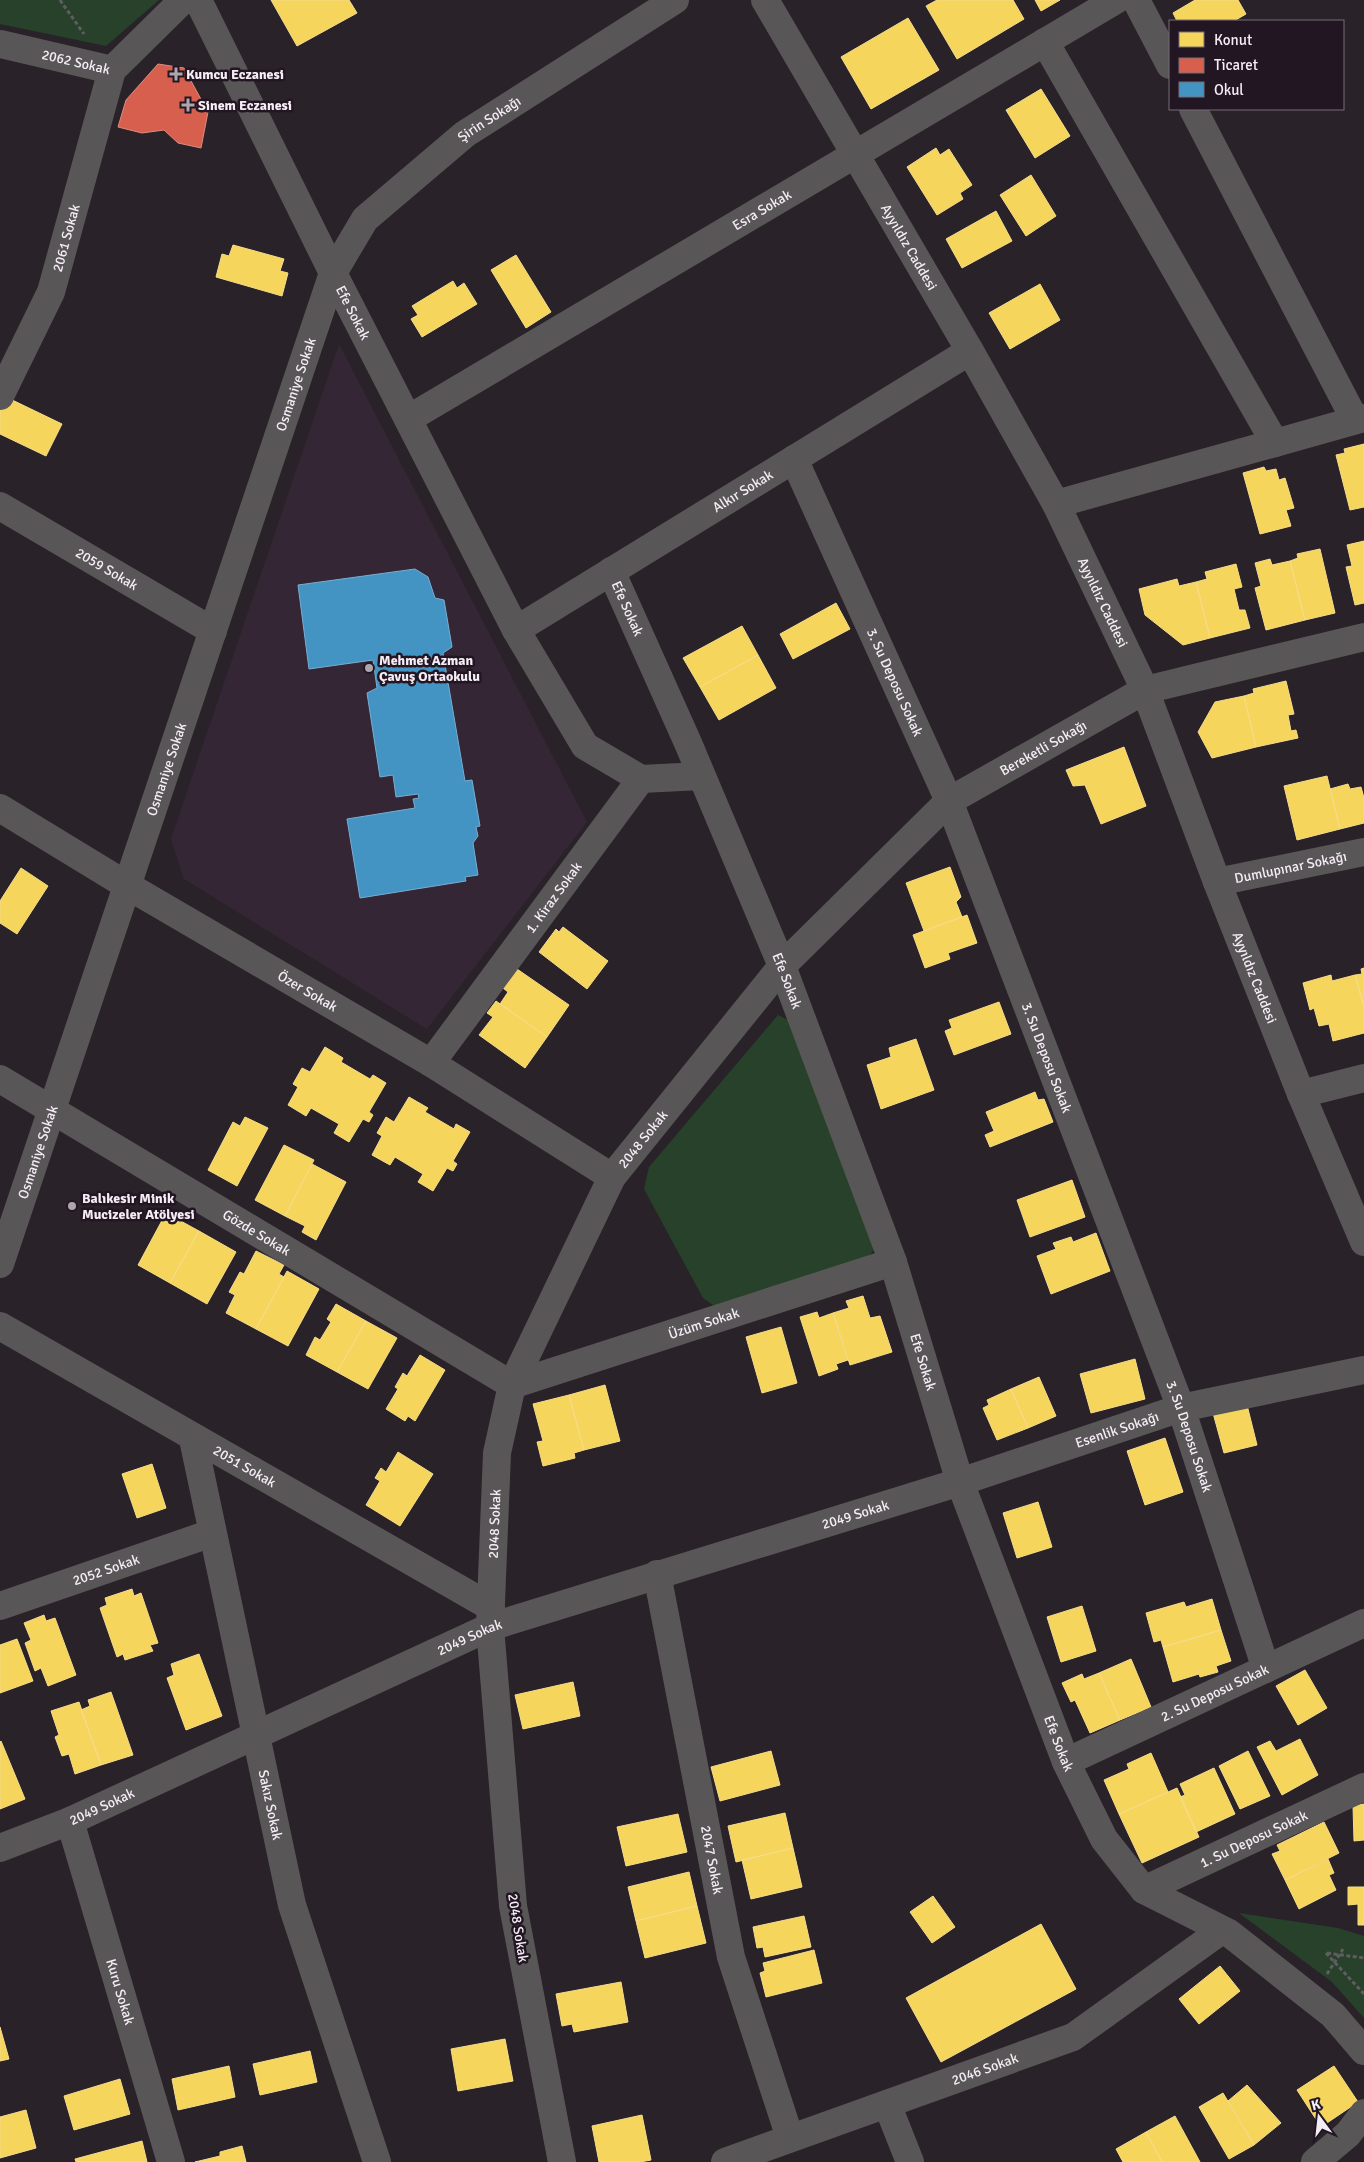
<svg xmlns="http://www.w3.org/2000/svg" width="1364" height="2162" font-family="Signika,sans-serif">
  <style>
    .built { fill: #342635 }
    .green { fill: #27412a }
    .homes { fill: #f6d55c; stroke: #f6dc8a }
    .shops { fill: #d6604d; stroke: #df8a7f }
    .schools { fill: #4393c3; stroke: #78aed2 }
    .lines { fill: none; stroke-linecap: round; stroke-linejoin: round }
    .path { stroke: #605d60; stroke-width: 3; stroke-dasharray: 4 2.5; stroke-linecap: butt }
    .minor { stroke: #595658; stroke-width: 28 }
    .poi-dot { fill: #aea6ae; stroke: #221622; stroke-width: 2 }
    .labels { text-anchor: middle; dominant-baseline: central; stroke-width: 5; stroke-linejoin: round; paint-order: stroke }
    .street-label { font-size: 14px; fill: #f5edf5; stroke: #221622 }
    .poi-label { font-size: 14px; font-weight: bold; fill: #f5edf5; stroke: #221622; text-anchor: start }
  </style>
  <rect width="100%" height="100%" fill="#292329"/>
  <!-- built -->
  <path class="built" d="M339,344L587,822L427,1029L184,879L171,839Z"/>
  <!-- green -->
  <path class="green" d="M0,0H159L106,46L0,24Z
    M778,1015L788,1020L874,1249L867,1260L714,1306L703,1298L644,1189L649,1167Z
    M1239,1913L1338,1928L1364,1936V2018L1332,1982Z"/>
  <!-- homes -->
  <path class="homes" d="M271,0H349L357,13L297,46Z
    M937,0H1013L1024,19L957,59L926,6Z
    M1035,0H1060L1041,11Z
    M1195,0H1238L1246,14L1234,21H1177L1173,13Z
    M908,18L939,70L871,109L841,57Z
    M1041,89L1070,136L1035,158L1006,110Z
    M936,148L940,155L949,149L972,185L960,193L963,199L937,215L907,167Z
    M1031,175L1056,216L1026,236L1000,195Z
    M996,211L1012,241L962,268L946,239Z
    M233,245L284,259L280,271L288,273L282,296L216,277L222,254L229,256Z
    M516,255L551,312L526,328L491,270Z
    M453,281L457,288L464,283L477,304L422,337L411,319L418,315L412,306Z
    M1040,284L1060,320L1010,349L989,313Z
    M6,397L62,424L46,456L0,434V409Z
    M1364,444V507L1350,510L1336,455L1345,453L1344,449Z
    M1264,467L1266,471L1276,469L1279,480L1285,478L1294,508L1286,510L1291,526L1260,534L1243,473Z
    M1364,541V603L1355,605L1346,567L1352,566L1347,545Z
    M1320,549L1335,613L1305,620L1290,561L1298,558L1297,554Z
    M1270,559L1272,565L1290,561L1305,620L1266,630L1255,588L1261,586L1255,563Z
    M1236,564L1242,587L1234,589L1239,610H1245L1250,628L1210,638L1196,582L1207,579L1205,572Z
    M1177,579L1179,586L1196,582L1210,638L1183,645L1145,615L1139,589Z
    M836,603L850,629L793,659L780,634Z
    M742,626L758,655L700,687L683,658Z
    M758,655L776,688L719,720L700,687Z
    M1286,681L1294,714L1288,715L1291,731L1296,730L1298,738L1256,747L1244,696L1254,693L1253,689Z
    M1244,696L1256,747L1212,758L1198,732L1215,702Z
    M1124,747L1146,806L1101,824L1085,785L1073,786L1066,770Z
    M1327,776L1340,829L1297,840L1284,786Z
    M1348,784L1350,789L1361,787L1364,798V823L1340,829L1330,789Z
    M950,867L961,897L956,902L962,917L924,931L906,883Z
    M21,868L48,886L17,934L0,923V901Z
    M967,915L977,943L948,953L950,959L925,968L913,935Z
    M563,927L608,961L587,989L539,952L556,929L559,932Z
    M1364,968V1007L1355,975L1362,974L1361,969Z
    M517,969L569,1005L547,1037L500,1004L508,992L503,988Z
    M1331,975L1332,981L1355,975L1364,1007V1033L1333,1041L1329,1024L1319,1026L1314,1008L1310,1010L1303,983Z
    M496,1001L547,1037L525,1068L479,1035L493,1017L487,1013Z
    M999,1002L1011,1034L954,1055L945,1031L952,1028L949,1020Z
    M916,1039L934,1090L881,1109L867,1065L891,1057L889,1048Z
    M325,1047L343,1058L341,1062L370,1079L373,1075L386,1083L369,1112L373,1115L369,1122L363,1119L349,1142L334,1133L339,1124L311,1108L306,1116L288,1105L298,1087L293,1084L302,1068L310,1072Z
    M1035,1092L1038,1100L1044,1099L1053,1122L990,1147L985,1135L994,1131L986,1112Z
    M409,1097L428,1108L425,1112L454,1129L456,1124L470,1132L453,1161L457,1164L453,1171L447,1168L433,1191L418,1182L423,1174L395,1157L390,1165L372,1155L382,1136L377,1133L386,1117L394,1122Z
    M245,1117L268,1128L237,1186L208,1170L233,1122L240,1126Z
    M284,1145L314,1160L285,1216L255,1200Z
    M312,1164L346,1182L316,1240L302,1232L305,1226L285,1216Z
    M1072,1180L1085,1217L1030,1237L1017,1200Z
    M166,1213L199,1231L170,1283L138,1265Z
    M199,1231L236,1252L207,1304L170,1283Z
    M1096,1233L1110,1271L1051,1294L1037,1256L1056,1249L1053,1243L1071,1237L1073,1242Z
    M256,1251L284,1265L279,1274L284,1277L256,1329L226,1313L235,1295L229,1292L240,1272L244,1274Z
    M287,1271L319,1289L288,1346L256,1329Z
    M863,1296L870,1318L880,1316L892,1352L850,1365L833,1313L849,1308L846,1301Z
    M336,1304L366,1321L337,1372L306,1355L315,1337L320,1340L331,1322L327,1319Z
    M817,1312L819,1318L833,1313L848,1360L836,1364L838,1369L819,1376L800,1317Z
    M366,1321L397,1338L368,1389L337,1372Z
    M781,1327L797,1383L762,1393L746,1337Z
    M420,1355L445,1370L415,1421L408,1416L405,1421L386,1409L398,1389L395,1387L403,1373L407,1376Z
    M1135,1359L1145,1399L1091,1413L1080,1374Z
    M1039,1377L1056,1416L1028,1428L1011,1389Z
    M605,1385L620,1441L584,1450L569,1395Z
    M1011,1389L1028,1428L997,1440L983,1408L989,1405L987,1400Z
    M569,1395L584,1450L574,1453L575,1458L543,1466L537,1442L543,1441L533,1404Z
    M1247,1405L1257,1445L1224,1453L1213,1413Z
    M1165,1438L1183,1492L1145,1505L1127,1451Z
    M398,1452L433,1474L400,1526L366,1505L380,1481L375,1478L381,1468L386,1472Z
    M152,1464L166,1508L137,1518L122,1474Z
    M1038,1502L1052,1547L1017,1558L1003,1513Z
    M132,1589L134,1596L141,1593L158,1643L150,1645L153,1651L125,1660L123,1654L117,1657L100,1608L107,1605L105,1598Z
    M1212,1599L1221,1630L1163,1647L1161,1640L1154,1642L1146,1613L1184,1602L1186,1607Z
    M1082,1606L1096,1651L1061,1662L1047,1617Z
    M44,1615L46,1621L55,1618L76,1675L48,1686L41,1668L35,1671L25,1643L31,1640L24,1623Z
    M1221,1630L1231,1661L1216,1666L1218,1672L1200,1677L1199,1674L1173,1682L1163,1647Z
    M17,1639L33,1681L0,1693V1645Z
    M199,1654L222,1716L186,1730L167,1678L174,1675L171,1664Z
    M1131,1659L1151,1707L1120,1720L1099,1673Z
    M1305,1670L1327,1708L1298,1725L1276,1686Z
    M1099,1673L1120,1720L1090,1733L1075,1700L1071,1702L1062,1683L1082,1674L1084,1679Z
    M573,1682L580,1716L523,1729L515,1695Z
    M111,1692L133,1755L101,1765L81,1710L90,1706L88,1700Z
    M79,1702L101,1765L75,1774L69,1754L62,1756L55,1737L59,1735L51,1711Z
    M1300,1739L1318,1775L1282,1795L1257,1747L1270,1741L1276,1751Z
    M1,1741L25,1799L0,1809V1742Z
    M771,1751L780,1785L720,1801L711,1767Z
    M1248,1751L1270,1796L1240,1809L1219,1766Z
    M1151,1753L1168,1792L1119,1814L1104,1780L1129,1769L1127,1764Z
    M1214,1768L1235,1814L1196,1832L1180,1797L1185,1795L1180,1784Z
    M1177,1788L1199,1837L1142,1863L1119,1814Z
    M1364,1804V1840L1354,1841L1353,1806Z
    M785,1813L793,1848L736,1862L728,1826Z
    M678,1814L687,1852L626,1866L617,1827Z
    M1324,1822L1339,1853L1285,1880L1272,1854L1280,1851L1277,1845Z
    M793,1848L802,1887L751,1899L742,1860Z
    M1328,1859L1334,1873L1329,1875L1336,1890L1299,1909L1285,1880Z
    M689,1872L697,1906L636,1921L628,1887Z
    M1348,1887H1364V1925H1358V1904L1348,1905Z
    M933,1896L955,1927L932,1943L910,1912Z
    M697,1906L706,1943L645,1958L636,1921Z
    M804,1916L811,1947L765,1957L763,1947L757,1948L753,1927Z
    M1041,1924L1076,1989L941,2062L906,1998Z
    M814,1950L822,1983L766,1997L760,1973L765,1971L763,1963Z
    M1220,1966L1240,1991L1199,2024L1179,1999Z
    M621,1982L628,2022L574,2032L572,2024L562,2026L556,1994Z
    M0,2027L9,2059L0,2061Z
    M505,2039L513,2081L458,2091L451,2049Z
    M310,2051L317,2082L260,2095L253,2064Z
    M229,2066L235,2097L178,2110L172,2079Z
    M1334,2066L1358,2102L1321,2127L1297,2090Z
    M120,2079L130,2114L74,2130L64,2096Z
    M1247,2085L1281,2123L1254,2145L1228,2101Z
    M1223,2093L1254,2145L1229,2159L1199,2107Z
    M26,2110L36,2148L0,2158V2117Z
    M642,2115L651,2160L640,2162H599L592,2126Z
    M1175,2116L1200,2162H1162L1146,2132Z
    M1146,2132L1162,2162H1123L1116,2149Z
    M142,2141L147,2162H76L75,2159Z
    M242,2146L246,2162H195L220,2156V2152Z"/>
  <!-- shops -->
  <path class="shops" d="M158,64L184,68L208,112L201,148L178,143L164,130L142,133L118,127L126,100Z"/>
  <!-- schools -->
  <path class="schools" d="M415,569L428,577L435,598L444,600L452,647L443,653L465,781L472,780L480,826L476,827L478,836L473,843L478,875L465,877L466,881L360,898L347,819L415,808L413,799L419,798L418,794L396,797L393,775L380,777L367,693L377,688L373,660L309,669L298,585Z"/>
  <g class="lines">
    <!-- path -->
    <path class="path" d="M60,0L84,34
      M1326,1953L1364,1994
      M1327,1953L1364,1958
      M1327,1974L1343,1949"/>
    <!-- minor -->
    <g class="minor">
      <path id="s1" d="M198,0L333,273L516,630L585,746L641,779"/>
      <path id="s2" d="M765,0L970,351L1056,504L1145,690L1217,882L1301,1094L1364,1242"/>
      <path d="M1136,0L1170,65"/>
      <path d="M1045,42L1275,443L1056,504"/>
      <path id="s3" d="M0,44L112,70L183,0"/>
      <path d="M1193,109L1355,420"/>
      <path id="s4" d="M0,396L51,292L112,70"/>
      <path id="s5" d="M408,419L1116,0"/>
      <path d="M1275,443L1364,418"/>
      <path id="s6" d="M794,459L949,801L1181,1408L1266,1669"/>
      <path id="s7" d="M0,506L213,631"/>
      <path id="s8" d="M611,571L688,743L782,966L893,1262L960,1482L1066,1762L1104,1839L1144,1890L1229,1933L1333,2015L1364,2051"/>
      <path id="s9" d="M516,630L970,351"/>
      <path id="s10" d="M0,808L128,886L431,1063L612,1177"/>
      <path id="s11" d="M1217,882L1364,852"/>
      <path id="s12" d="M431,1063L641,779L701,776"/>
      <path id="s13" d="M0,1079L512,1385L893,1262"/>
      <path d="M1301,1094L1364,1078"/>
      <path id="s14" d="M0,1264L333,273L365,219L465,134L675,0"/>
      <path id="s15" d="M0,1326L491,1607"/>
      <path id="s16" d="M193,1439L292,1905L377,2162"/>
      <path id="s17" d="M657,1574L731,1957L790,2138"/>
      <path id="s18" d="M0,1606L212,1533"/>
      <path id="s19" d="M1066,1762L1364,1623"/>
      <path id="s20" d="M70,1821L171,2162"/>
      <path id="s21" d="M0,1848L70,1821L490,1627L960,1482L1181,1408L1364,1370"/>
      <path id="s22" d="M1144,1890L1364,1787"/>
      <path d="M887,2104L910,2162"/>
      <path id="s23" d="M562,2162L513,1906L490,1627L497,1453L512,1385L612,1177L782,966L949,801L1145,690L1364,637"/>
      <path id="s24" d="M725,2162L1073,2037L1222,1930"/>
      <path d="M1315,2162L1348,2134L1364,2113"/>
    </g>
  </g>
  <!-- markers -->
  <g class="poi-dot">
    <path d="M173.5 66.5h5v5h5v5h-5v5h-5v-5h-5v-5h5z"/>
    <path d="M185.5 97.5h5v5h5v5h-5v5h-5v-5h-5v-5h5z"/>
    <circle cx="369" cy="668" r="5"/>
    <circle cx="72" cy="1206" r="5"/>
  </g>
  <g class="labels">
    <!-- street labels -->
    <g class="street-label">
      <text stroke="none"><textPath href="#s3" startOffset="78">2062 Sokak</textPath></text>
      <text stroke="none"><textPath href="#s14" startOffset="1268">Şirin Sokağı</textPath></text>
      <text stroke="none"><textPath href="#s5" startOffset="411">Esra Sokak</textPath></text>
      <text stroke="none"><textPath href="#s4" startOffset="172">2061 Sokak</textPath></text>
      <text stroke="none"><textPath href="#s2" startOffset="286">Ayyıldız Caddesi</textPath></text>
      <text stroke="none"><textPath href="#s1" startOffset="349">Efe Sokak</textPath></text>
      <text stroke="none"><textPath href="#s14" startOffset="928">Osmaniye Sokak</textPath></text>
      <text stroke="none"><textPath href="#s9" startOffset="266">Alkır Sokak</textPath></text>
      <text stroke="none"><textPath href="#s7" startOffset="124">2059 Sokak</textPath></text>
      <text stroke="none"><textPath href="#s2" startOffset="691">Ayyıldız Caddesi</textPath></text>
      <text stroke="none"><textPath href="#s8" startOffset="41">Efe Sokak</textPath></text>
      <text stroke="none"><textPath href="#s6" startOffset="245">3. Su Deposu Sokak</textPath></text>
      <text stroke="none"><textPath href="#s23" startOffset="1629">Bereketli Sokağı</textPath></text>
      <text stroke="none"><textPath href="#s14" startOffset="522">Osmaniye Sokak</textPath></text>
      <text stroke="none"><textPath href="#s11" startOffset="75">Dumlupınar Sokağı</textPath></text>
      <text stroke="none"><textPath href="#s12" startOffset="206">1. Kiraz Sokak</textPath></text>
      <text stroke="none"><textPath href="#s2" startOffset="1096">Ayyıldız Caddesi</textPath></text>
      <text stroke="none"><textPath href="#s8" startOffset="446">Efe Sokak</textPath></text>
      <text stroke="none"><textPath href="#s10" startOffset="358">Özer Sokak</textPath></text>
      <text stroke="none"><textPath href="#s6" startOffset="650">3. Su Deposu Sokak</textPath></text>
      <text stroke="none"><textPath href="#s23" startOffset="1064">2048 Sokak</textPath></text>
      <text stroke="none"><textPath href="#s14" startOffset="118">Osmaniye Sokak</textPath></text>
      <text stroke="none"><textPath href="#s13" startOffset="299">Gözde Sokak</textPath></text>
      <text stroke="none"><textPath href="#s13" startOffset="798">Üzüm Sokak</textPath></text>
      <text stroke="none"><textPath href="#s8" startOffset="851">Efe Sokak</textPath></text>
      <text stroke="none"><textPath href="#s21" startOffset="1195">Esenlik Sokağı</textPath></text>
      <text stroke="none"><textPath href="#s6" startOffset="1055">3. Su Deposu Sokak</textPath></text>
      <text stroke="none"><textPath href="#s15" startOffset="282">2051 Sokak</textPath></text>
      <text stroke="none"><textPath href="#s21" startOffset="920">2049 Sokak</textPath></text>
      <text stroke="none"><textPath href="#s23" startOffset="644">2048 Sokak</textPath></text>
      <text stroke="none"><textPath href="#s18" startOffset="112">2052 Sokak</textPath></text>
      <text stroke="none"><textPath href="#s21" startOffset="515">2049 Sokak</textPath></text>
      <text stroke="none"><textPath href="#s19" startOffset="164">2. Su Deposu Sokak</textPath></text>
      <text stroke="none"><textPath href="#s8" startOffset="1256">Efe Sokak</textPath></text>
      <text stroke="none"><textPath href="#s16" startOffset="374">Sakız Sokak</textPath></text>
      <text stroke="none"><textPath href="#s21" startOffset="110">2049 Sokak</textPath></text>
      <text stroke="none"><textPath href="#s22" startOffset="121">1. Su Deposu Sokak</textPath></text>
      <text stroke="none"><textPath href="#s17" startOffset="291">2047 Sokak</textPath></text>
      <text transform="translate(518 1928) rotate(81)">2048 Sokak</text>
      <text stroke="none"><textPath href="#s20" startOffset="178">Kuru Sokak</textPath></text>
      <text stroke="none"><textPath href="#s24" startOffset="276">2046 Sokak</textPath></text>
    </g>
    <!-- poi labels -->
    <g class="poi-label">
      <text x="186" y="74">Kumcu Eczanesi</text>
      <text x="198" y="105">Sinem Eczanesi</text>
      <text x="379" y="660">Mehmet Azman<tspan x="379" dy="16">Çavuş Ortaokulu</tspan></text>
      <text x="82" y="1198">Balıkesir Minik<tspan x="82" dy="16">Mucizeler Atölyesi</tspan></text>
    </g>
  </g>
  <!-- legend -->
  <rect x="1169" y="20" width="175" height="90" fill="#221622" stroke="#766c76"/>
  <rect x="1179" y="32" width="25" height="15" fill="#f6d55c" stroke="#766c76"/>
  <text x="1214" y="45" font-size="15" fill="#f5edf5">Konut</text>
  <rect x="1179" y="58" width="25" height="15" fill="#d6604d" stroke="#766c76"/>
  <text x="1214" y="70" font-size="15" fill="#f5edf5">Ticaret</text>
  <rect x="1179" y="82" width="25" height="15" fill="#4393c3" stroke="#766c76"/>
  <text x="1214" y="95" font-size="15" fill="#f5edf5">Okul</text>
  <!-- north arrow -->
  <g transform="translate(1319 2117) rotate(345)" stroke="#221622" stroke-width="4" paint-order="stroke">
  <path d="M0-4L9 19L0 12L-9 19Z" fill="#f5edf5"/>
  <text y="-8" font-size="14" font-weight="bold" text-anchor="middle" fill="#f5edf5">K</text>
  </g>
</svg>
